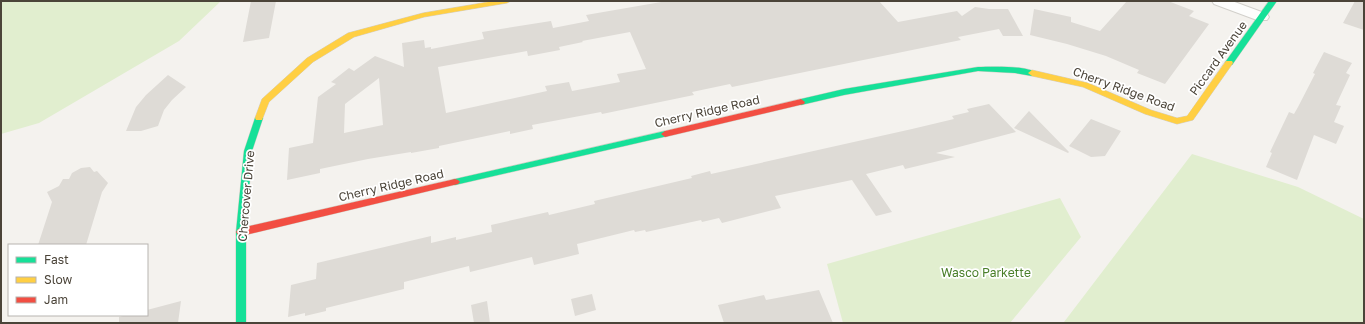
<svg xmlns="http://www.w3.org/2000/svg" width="1365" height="324" font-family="'Golos Text',sans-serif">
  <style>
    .green { fill: #e1eecf }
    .building { fill: #dedbd6; fill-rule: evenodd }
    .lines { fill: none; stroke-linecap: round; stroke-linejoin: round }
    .street-casing { stroke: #d2d0cb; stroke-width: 2 }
    .fast-casing { stroke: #d3cfc5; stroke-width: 1 }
    .slow-casing { stroke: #d3cfc5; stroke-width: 1 }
    .jam-casing { stroke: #d3cfc5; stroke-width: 1 }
    .street { fill: #fdfdfc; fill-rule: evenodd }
    .fast { fill: #16e098; fill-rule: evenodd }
    .slow { fill: #ffcf43; fill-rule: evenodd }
    .jam { fill: #f24e42; fill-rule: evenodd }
    .labels { text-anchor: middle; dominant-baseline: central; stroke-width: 3.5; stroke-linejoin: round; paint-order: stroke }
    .street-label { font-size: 12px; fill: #4b4439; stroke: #fff }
    .park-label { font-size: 12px; fill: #4a7f2a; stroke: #fff }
  </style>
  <rect width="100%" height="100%" fill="#f4f2ee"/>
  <!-- green -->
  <path class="green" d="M1,1H221L179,41L39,123L1,134Z
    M1192,154L1298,187L1364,219V323L1064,322Z
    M1060,198L1081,237L1010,323H843L827,264Z"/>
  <!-- building -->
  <path class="building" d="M251,1H276L269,38L243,42Z
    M667,1H879L898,22L957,11L962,16L975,7L989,9H1008L1023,36H1003L999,29L958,37L961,40L732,87L730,84L692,92L694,95L602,114L601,112L532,125L533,129L510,134V131L439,146V148L411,153V152L368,159L320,169V173L287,180L289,148L313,143L318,97L336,84L331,82L349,68L354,71L375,56L404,67L402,43L424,40L425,48L431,47V49L484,39L482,32L551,21L553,28L589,21L586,15ZM630,32L646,69L617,74L620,82L572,91L569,82L545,86L547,91L446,113L438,67L527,51L528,56L560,50L559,47L583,42L582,41ZM379,78L383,125L344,133L345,104Z
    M1127,1H1168L1194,11L1189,16L1209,24L1165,84L1137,73L1139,70L1106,56L1067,44L1030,35L1034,9L1071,17V22L1100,31Z
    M1355,1H1364V30L1343,23Z
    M1324,52L1352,63L1346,73L1350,75L1336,105L1341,106L1334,122L1344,126L1336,144L1314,135L1297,180L1266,167L1272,153L1270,152L1289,112L1294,114L1298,107L1315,74L1313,73Z
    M168,75L186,87L172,100L164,110L158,126L141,131H126L136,107L146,95Z
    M989,104L1016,132L936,153L955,157L905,169L903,165L866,174L892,212L876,216L852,180L775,196L781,208L722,223L719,218L702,222L701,220L646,232L645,230L635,232L634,230L577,244L579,254L534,265L532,257L470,272L469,266L404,282V289L326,308V311L305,316V313L288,317L291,285L316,279L317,263L431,236V243L456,237V240L492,232L491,225L548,212L549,215L595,204L594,201L692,178L691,176L710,171L711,174L912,129L954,119L952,116L969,112L967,109Z
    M1029,111L1069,152L1068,153L1014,128Z
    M1091,119L1121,131L1105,156L1091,157L1069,146Z
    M90,167L94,172L97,171L108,183L102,192L86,245H38L52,202L47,192L59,186L63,179H69L72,173L81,168Z
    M819,290L833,323H724L718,305L764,295L766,300Z
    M592,294L596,310L575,316L571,299Z
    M181,301L178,323H119V317L127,315H147V310Z
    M487,301L490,323H474L471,305Z"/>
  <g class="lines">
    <!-- street casing -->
    <g class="street-casing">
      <path id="street" d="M1212,1H1232L1267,14L1269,17L1267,20H1257L1214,4Z"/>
    </g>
    <!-- fast casing -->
    <g class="fast-casing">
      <path id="fast" d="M1269,1H1277L1232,65H1226L1225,63L1226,61Z
        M978,67C990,67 1028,65 1036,73L1032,76L1015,73L978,71L844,95L801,105L797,102L801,99L844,89Z
        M259,115L263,118L252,151L246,232V323H236V232L244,151L255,118Z
        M665,131L669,134L668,136L455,185L452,184L450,182L452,180L455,179Z"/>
    </g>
    <!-- slow casing -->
    <g class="slow-casing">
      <path id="slow" d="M494,1H511L507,3L424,17L354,37L313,62L269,102L262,120H256L255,118L262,99L307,58L348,33L423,13Z
        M1226,61H1232L1233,63L1193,120L1177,124L1145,114L1083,87L1032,76L1028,73L1032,70L1088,83L1151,110L1177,118L1187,116Z"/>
    </g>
    <!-- jam casing -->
    <g class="jam-casing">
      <path id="jam" d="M801,99L805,102L804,104L665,137L661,134L665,131Z
        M455,179L458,180L460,182L458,184L241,236L238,235L236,232L238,229L241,228Z"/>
    </g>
    <!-- street -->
    <use href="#street" class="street"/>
    <!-- fast -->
    <use href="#fast" class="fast"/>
    <!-- slow -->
    <use href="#slow" class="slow"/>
    <!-- jam -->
    <use href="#jam" class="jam"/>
  </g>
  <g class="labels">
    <!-- street labels -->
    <g class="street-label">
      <text transform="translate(1218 58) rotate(-54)">Piccard Avenue</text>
      <text transform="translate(1124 89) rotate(20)">Cherry Ridge Road</text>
      <text transform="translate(707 111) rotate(-13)">Cherry Ridge Road</text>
      <text transform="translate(391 185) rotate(-13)">Cherry Ridge Road</text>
      <text transform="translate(246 196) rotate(-85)">Chercover Drive</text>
    </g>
    <!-- park labels -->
    <g class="park-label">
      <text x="986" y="272">Wasco Parkette</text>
    </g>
  </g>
  <!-- border -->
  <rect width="1365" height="324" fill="none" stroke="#4b4439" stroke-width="4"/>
  <!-- legend -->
  <rect x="8" y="244" width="140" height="72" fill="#ffffff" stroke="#b7b4b0"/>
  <rect x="16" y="257" width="20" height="6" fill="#16e098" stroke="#b7b4b0"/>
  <text x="44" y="264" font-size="12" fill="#4b4439">Fast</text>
  <rect x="16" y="277" width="20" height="6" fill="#ffcf43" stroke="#b7b4b0"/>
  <text x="44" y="284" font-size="12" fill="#4b4439">Slow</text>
  <rect x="16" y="297" width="20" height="6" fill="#f24e42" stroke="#b7b4b0"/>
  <text x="44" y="304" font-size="12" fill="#4b4439">Jam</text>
</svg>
